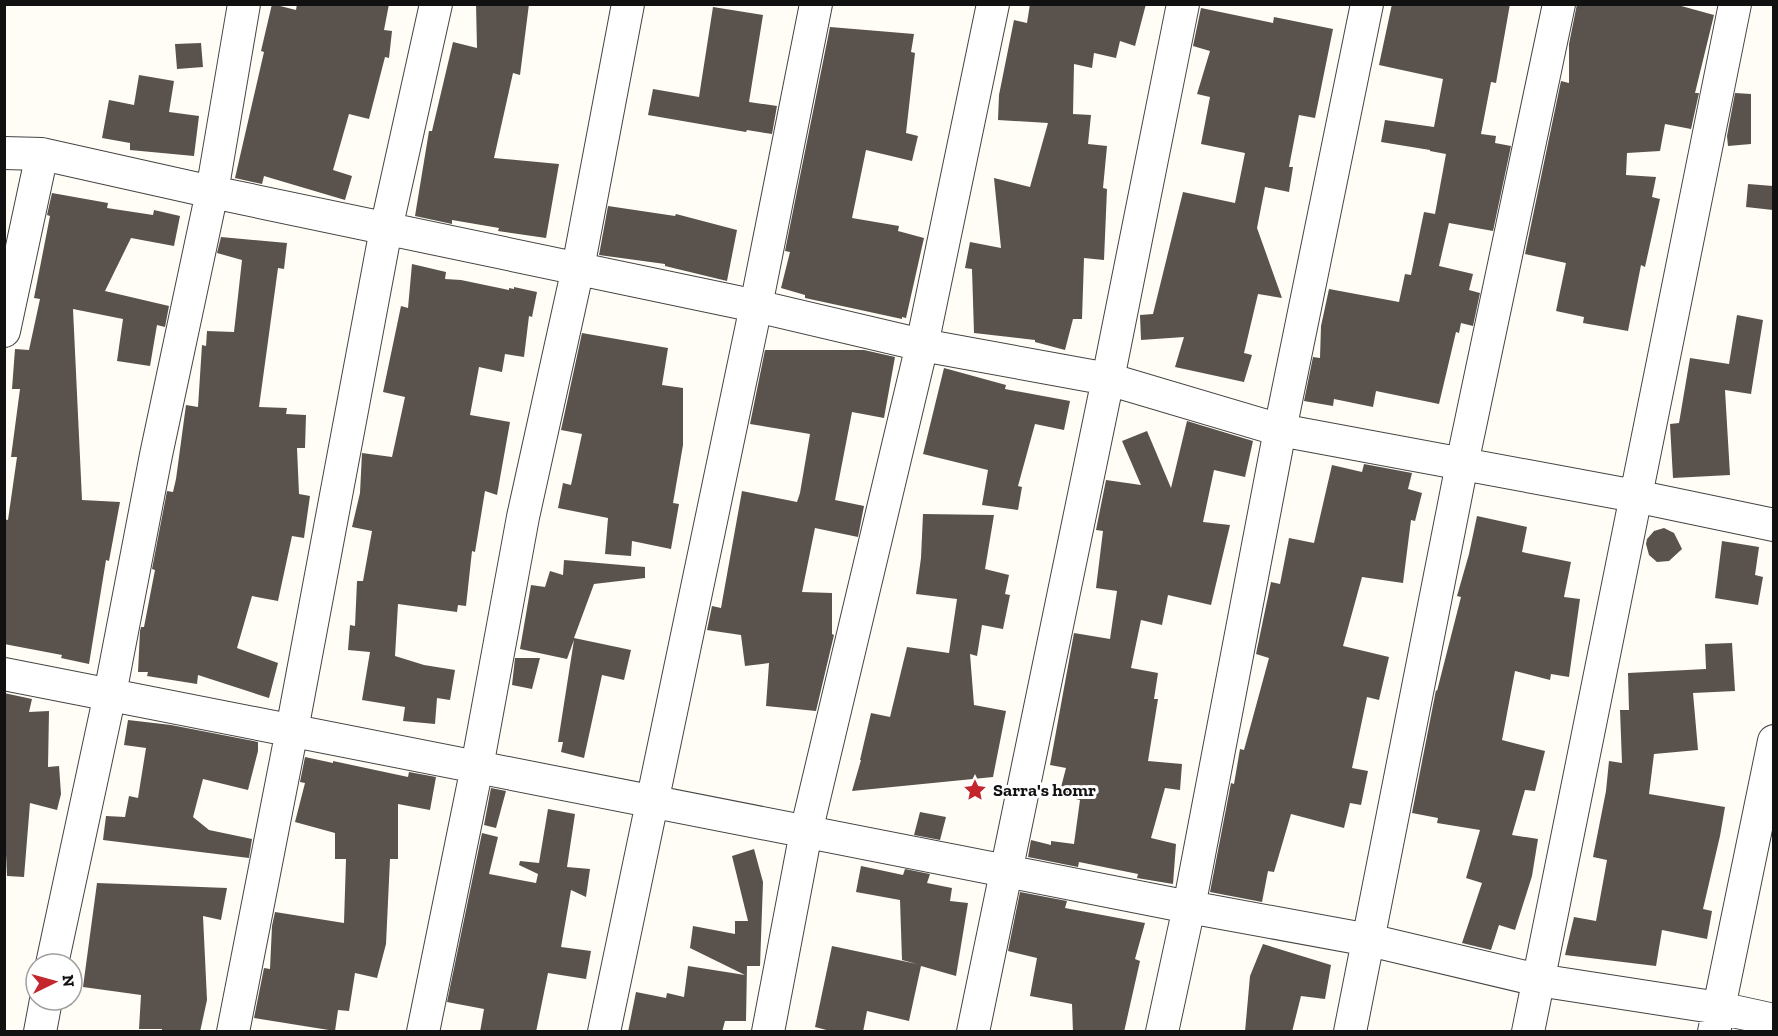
<svg xmlns="http://www.w3.org/2000/svg" width="1778" height="1036" font-family="'Zilla Slab',serif">
  <style>
    .building { fill: #5a524d }
    .lines { fill: none; stroke-linecap: round; stroke-linejoin: round }
    .minor-casing { stroke: #444; stroke-width: 34 }
    .minor { stroke: #fff; stroke-width: 32 }
    .labels { text-anchor: middle; dominant-baseline: central; stroke-width: 6; stroke-linejoin: round; paint-order: stroke }
    .poi-label { font-size: 18px; font-weight: bold; fill: #111; stroke: #fff; text-anchor: start }
  </style>
  <rect width="100%" height="100%" fill="#fffdf5"/>
  <!-- building -->
  <path class="building" d="M272,4L296,10L297,4H389L384,30L392,31L389,58L385,57L369,119L349,114L333,170L352,176L345,200L264,176L262,184L235,178L264,52L261,51Z
    M476,4H529L520,75L513,73L494,158L559,164L546,238L498,231L499,228L452,220V224L415,216L429,131H432L453,42L477,48Z
    M1030,4H1146L1135,46L1120,41L1116,58L1094,53L1092,68L1074,64L1073,114L1091,115L1088,144L1107,146L1103,188L1107,189L1104,260L1084,258L1082,319H1073L1065,350L1035,342V340L974,333L972,269L965,268L970,242L1001,248L994,178L1030,187L1048,123L998,120L999,95L1014,20L1027,23Z
    M1392,4H1510L1496,83L1491,82L1481,134L1496,136L1495,143L1511,146L1493,231L1449,223L1439,266L1473,274L1469,290L1480,293L1473,326L1461,323L1459,333L1456,332L1439,404L1376,391L1373,407L1334,399L1333,406L1304,401L1313,357L1320,358L1321,326L1329,289L1399,302L1405,274L1411,275L1424,212L1435,214L1446,154L1430,151V150L1381,142L1385,120L1434,127L1443,79L1379,65Z
    M1577,4H1674L1714,15L1695,93H1699L1691,129L1665,124L1660,151L1627,153L1626,175L1656,177L1652,197L1660,199L1645,267L1641,265L1628,331L1583,323L1584,317L1556,311L1566,263L1525,254L1561,81L1569,83V44Z
    M713,7L763,15L749,102L777,106L772,134L747,130L746,132L648,115L653,89L699,97Z
    M1201,8L1273,23L1274,17L1333,29L1315,118L1299,115L1289,167H1293L1289,192L1265,187L1257,228L1282,298L1258,294L1244,353L1252,355L1244,382L1175,367L1184,337L1141,340L1140,315L1153,314L1183,192L1235,203L1245,153L1201,144L1210,97L1197,94L1210,51L1193,46Z
    M830,27L914,34L911,52L915,53L906,133L918,136L912,161L866,150L852,218L899,226L898,231L924,238L906,318L902,317V319L805,298V295L781,288L790,252L785,251Z
    M201,43L203,67L177,69L175,44Z
    M139,75L174,81L169,112L199,116L194,156L130,150V143L102,138L109,100L134,105Z
    M1735,93L1751,94V144L1728,146L1727,136Z
    M1748,184L1773,186V210L1746,207Z
    M52,193L108,203L107,208L153,215L154,210L180,216L174,246L131,238L105,291L169,306L165,327L157,325L150,366L117,361L123,319L73,309L82,500L120,502L109,561L106,560L89,664L61,658L62,655L4,644V519L8,520L17,457H11L20,389H12L15,349L29,350L40,299L34,298L50,216L47,215Z
    M608,206L675,216L676,214L737,230L727,281L665,266V264L599,255Z
    M221,237L287,243L284,269L278,268L259,407L287,408L286,414L306,415L305,448H297L299,494L310,496L304,538L292,536L278,601L252,596L237,648L278,663L269,698L198,675L197,684L147,676L148,672H138L140,631L141,627H144L155,570L152,569L167,491L173,492L176,479L186,405L198,407L202,345L206,346L207,331L234,332L242,260L217,253Z
    M412,264L446,272L445,279L461,280L509,290V288L514,289V287L537,292L532,317L529,316L524,357L505,354L502,372L479,367L470,415L510,422L497,495L485,491L475,552L472,551L466,606L458,605L457,612L398,604L395,656L424,665L455,670L450,700L437,698L435,724L403,721L405,707L362,700L370,652L348,650L350,625L355,626L357,581H363L372,531L352,527L360,493L362,453L392,457L405,397L383,392L401,306L408,308Z
    M1737,315L1763,320L1751,394L1725,390L1730,475L1673,478L1670,424L1679,423L1690,358L1729,364Z
    M582,333L668,348L662,385L683,388V445L673,503L679,504L671,549L632,541L631,556L605,554L608,518L558,508L563,483L571,485L582,434L561,430Z
    M765,350H864L895,357L884,418L852,412L835,500L864,506L858,537L815,528L802,592L832,593V634L834,635L816,711L766,706L769,663L745,666L741,635L707,630L712,606L721,608L742,491L797,502L800,493L810,434L750,424Z
    M944,368L1006,385L1005,389L1070,401L1064,430L1035,424L1018,486L1022,487L1018,510L982,505L988,470L923,454Z
    M1187,421L1253,441L1245,477L1214,470L1203,522L1230,525L1211,605L1168,595L1162,625L1141,620L1131,668L1158,673L1154,699H1158L1148,761L1182,764L1180,790L1165,788L1151,838L1176,844L1173,884L1137,878L1138,874L1079,862L1078,867L1028,857L1031,840L1051,845V841L1074,844L1080,800L1059,795L1066,768L1050,765L1074,633L1110,639L1117,591L1096,588L1103,531L1096,530L1106,480L1141,485L1122,441L1147,431L1171,488Z
    M1364,464L1412,473L1408,489L1422,493L1415,521L1411,520L1403,583L1362,577L1343,646L1389,657L1379,700L1367,697L1352,768L1368,771L1361,805L1350,803L1344,828L1291,814L1274,872L1268,871L1262,902L1210,892L1231,783L1234,784L1240,749L1244,750L1269,658L1256,654L1271,582L1280,584L1289,538L1314,543L1332,465L1362,472Z
    M923,514L994,515L985,569L1009,575L1005,594L1010,595L1003,629L982,625L977,656L970,654L974,705L1006,711L993,777L852,791L861,760H860L871,713L890,717L907,647L949,653L957,599L916,594L921,558Z
    M1477,516L1527,527L1522,552L1571,562L1564,597L1580,599L1569,677L1551,674L1550,680L1515,671L1502,740L1545,751L1535,791L1525,790L1512,835L1538,839L1532,876L1515,930L1499,925L1491,950L1462,943L1482,883L1466,878L1480,830L1437,823L1438,818L1412,813L1436,690L1437,691L1461,597L1457,596L1469,554Z
    M1664,528L1674,533L1682,549L1669,561L1657,562L1649,555L1646,544L1647,539L1654,531Z
    M1722,541L1759,547L1755,575L1763,577L1758,605L1715,598Z
    M564,560L645,567V578L594,584L574,638L631,650L624,680L602,675L584,758L561,752L563,742H558L574,640L567,659L520,649L531,585L545,587L550,571L563,575Z
    M1732,643L1735,691L1693,693L1698,750L1654,754L1649,794L1725,807L1720,836L1703,909L1712,911L1707,939L1662,930L1656,966L1565,955L1574,917L1596,921L1607,860L1593,857L1606,791L1609,761L1622,763L1620,710H1629L1628,673L1706,669L1705,644Z
    M515,658H540L532,689L512,685Z
    M4,693L32,699L29,712L49,711L48,767L59,766L61,794L57,810L30,803L24,877L7,876L4,811Z
    M128,720L171,725L258,742V751L248,790L203,779L193,817L209,830L252,839L249,858L103,840L106,816L125,817L129,796L138,798L146,748L124,745Z
    M305,757L333,763V761L408,777L409,772L436,777L430,810L398,804V859H390L386,944L377,978L355,973L349,1011L338,1010L335,1031L254,1018L264,968L270,969L272,926L275,912L344,923L346,859H335V833L295,822L305,783L300,782Z
    M491,788L506,791L496,828L484,825Z
    M548,809L575,814L567,867L590,869L586,897L571,890L561,947L591,951L586,979L548,973L536,1032H480L484,1009L447,1002L482,833L498,837L489,874L536,883L538,874L519,865L520,861L539,863Z
    M920,812L946,817L940,840L914,835Z
    M754,849L763,882L760,966H747L746,1021H725L722,1032H628L636,992L666,998L667,993L684,997L688,966L745,975L690,948L693,926L735,934V921H748L732,856Z
    M861,866L903,875L905,869L930,874L927,883L952,888L950,901L968,903L956,976L921,966L909,1021L867,1011L863,1032H834L815,1027L832,946L917,964L902,960L900,900L856,892Z
    M97,883L227,888L221,920L203,916L207,1000L200,1032H162V1029H139L141,995L83,987Z
    M1020,892L1067,901L1065,908L1145,923L1135,959L1140,961L1124,1032H1073L1072,1004L1030,996L1037,958L1008,951Z
    M1263,944L1331,965L1325,999L1301,996L1292,1032H1245L1250,976Z"/>
  <g class="lines">
    <!-- minor casing -->
    <g class="minor-casing">
      <path id="minor" d="M4,153L42,154L212,192L756,306L922,345L1108,379L1280,430L1635,496L1774,525
        M4,331L42,154
        M4,674L1189,907L1369,940L1538,980L1719,1008L1774,1020
        M52,964L110,694L156,455L212,192L244,4
        M40,1032L46,1000
        M233,1032L292,730L386,229L436,4
        M423,1032L477,767L523,517L578,268L628,4
        M604,1032L756,306L816,4
        M768,1032L806,832L922,345L993,4
        M973,1032L1108,379L1183,4
        M1162,1032L1189,907L1280,430L1367,4
        M1350,1032L1462,464L1559,4
        M1528,1032L1735,4
        M1714,1032L1774,741"/>
    </g>
    <!-- minor -->
    <use href="#minor" class="minor"/>
  </g>
  <!-- icons -->
  <defs>
    <g id="sight-bare" transform="scale(1.8)"><path d="M0-6L1.8-2.2L6-1.7L2.9 1.2L3.7 5.4L0 3.3L-3.7 5.4L-2.9 1.2L-6-1.7L-1.8-2.2Z" fill="#c4262e" stroke="#fff" stroke-width="2.5" paint-order="stroke"/></g>
  </defs>
  <g fill-rule="evenodd">
    <use href="#sight-bare" x="975" y="790"/>
  </g>
  <g class="labels">
    <!-- poi labels -->
    <g class="poi-label">
      <text x="993" y="790">Sarra's homr</text>
    </g>
  </g>
  <!-- border -->
  <rect width="1778" height="1036" fill="none" stroke="#111111" stroke-width="12"/>
  <!-- north arrow -->
  <g transform="translate(54 982) rotate(85)"><circle r="28" fill="#ffffff" stroke="#a0a0a0" stroke-width="1.5"/>
  <path d="M0-4.5L10 22L0 15L-10 22Z" fill="#c4262e"/>
  <text y="-9" font-size="16" font-weight="bold" text-anchor="middle" fill="#111111">N</text>
  </g>
</svg>
